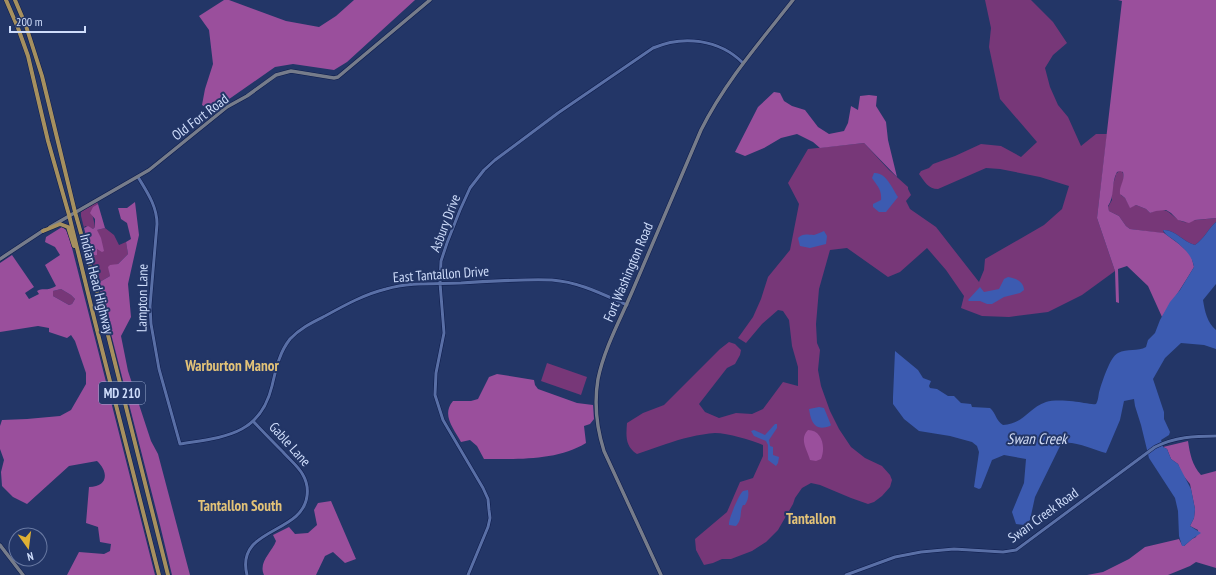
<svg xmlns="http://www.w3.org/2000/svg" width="1216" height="575" font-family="'PT Sans Narrow',sans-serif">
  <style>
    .green { fill: #773778 }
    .forest { fill: #9a4f9c; fill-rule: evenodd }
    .water { fill: #3c5bb1 }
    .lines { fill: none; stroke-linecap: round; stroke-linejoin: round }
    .tertiary-casing { stroke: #0d1b4a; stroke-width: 4 }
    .secondary-casing { stroke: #0d1b4a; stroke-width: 4.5 }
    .trunk-casing { stroke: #0d1b4a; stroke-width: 5 }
    .tertiary { stroke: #596fa6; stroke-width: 3 }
    .secondary { stroke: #767c8b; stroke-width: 3.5 }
    .trunk { stroke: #a6905f; stroke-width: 4 }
    .labels { text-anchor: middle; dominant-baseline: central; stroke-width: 4; stroke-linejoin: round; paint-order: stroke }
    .shield { fill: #233667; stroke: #9babcf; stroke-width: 1 }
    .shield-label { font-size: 13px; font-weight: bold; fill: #cfddfb }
    .street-label { font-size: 14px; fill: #cfddfb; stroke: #233667 }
    .neighbourhood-label { font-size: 15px; font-weight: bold; fill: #e2c278; stroke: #233667 }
    .water-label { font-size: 15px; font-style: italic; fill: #d4def6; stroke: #233667 }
  </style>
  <rect width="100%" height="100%" fill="#233667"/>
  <!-- green -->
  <path class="green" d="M985,0H1031L1053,22L1067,43L1053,55L1045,68L1050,87L1058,105L1068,117L1081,146L1096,134H1107L1097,218L1115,271L1082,295L1048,312L1009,317L982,316L961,308L964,296L946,270L927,248L900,272L888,277L847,248L830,250L819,289L816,324L817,343L820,350L818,370L821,386L830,411L839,429L851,447L865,458L882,466L890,475L892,480L890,487L882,496L874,502L868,504L851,498L820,485L811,483L802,488L795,498L793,504L778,530L766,542L752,551L731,559H722L713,563L704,565L696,550L695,539L727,512L740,482L753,478L763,456V445C751,440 728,433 715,433C700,434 680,439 666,444C656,447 647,451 637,454C625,446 626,436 627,423L643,413L664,405L720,349L729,342L735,344L741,350L740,355L735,364L727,368L699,404L705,412L719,418L736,413L752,414L763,409L783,382L798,386V367L792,346L789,320L783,311L778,310L762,324L746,343L738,338L753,317L761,299L768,277L790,250L799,204L788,183L808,149L864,143L889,170L908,187V189L911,195L906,201L910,209L936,227L979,282L984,270L985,259L1044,225L1062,209L1069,186L1040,177L1000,169L986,168L938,189C928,189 925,182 919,174L921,171L929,168L933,164L955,156L981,144L1001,146L1021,157L1037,142L1000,99L989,47L991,28Z
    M1119,171H1122C1126,179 1121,186 1121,195L1125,198L1130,207L1136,205L1146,209L1150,213C1170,203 1170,219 1184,222C1188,223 1192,220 1197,220C1203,219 1210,219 1216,218V222C1208,229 1204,239 1195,245C1183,242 1175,229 1163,230L1164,233H1161L1130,229L1126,226L1119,216L1109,211L1108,207L1112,200L1111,192L1116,174Z
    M97,202L98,204C88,210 94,217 95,227L93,229L85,226L84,228L81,216V212Z
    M105,228L114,235L119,245L126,242L128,254L118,264L109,267L110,276L98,283L91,256H95L97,230Z
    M61,289L71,295L75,299L72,304L69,305L53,296V291Z
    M547,363L587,377L581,395L541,381Z"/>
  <!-- forest -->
  <path class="forest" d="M224,0H229L286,21L319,27L336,16L354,0H415L347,62L334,70L293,64L275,67L212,111L202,105L205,89L213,64L209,30L199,16Z
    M1118,0H1216V218L1195,220L1189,223L1178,220L1171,213L1166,210L1156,211L1150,213L1146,209L1136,205L1130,208L1125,198L1120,194C1119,185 1125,182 1123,172L1120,171L1117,172C1111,182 1115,197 1108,206L1109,211L1119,216L1126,226L1130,229L1164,233L1179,244L1191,255L1194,267C1184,284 1173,300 1162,317L1148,286L1127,266L1118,269L1119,303L1116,302L1115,271L1097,218L1122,1Z
    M774,92L780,93L784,101L792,106L805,110L818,127L829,134L844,131L848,123L851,106L858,110L860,96L869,95L877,96L876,106L886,122L888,140L897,177L864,143L820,148L813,142L797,134L781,138L764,148L745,156L735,152L758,107Z
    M135,202L139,235L128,284L131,317L121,336L128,371L151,441L158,454L190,575H172L160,525L98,283L110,276L108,267L110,265L118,264L128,254L126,242L131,239L127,223L121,219L118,208H127Z
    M98,204L105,228L97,230L101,238L104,251L102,252L97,249V255L91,256L84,228L88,226L93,229L95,227V219L90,213L93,207Z
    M62,227L66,230L70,240L155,575H67L79,552L104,554L110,551L111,544L100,542L98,527L86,523L89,487C108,487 109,472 97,461L69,466L27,504L13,497L2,486L1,472L4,460L0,449V426L2,420L27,419L60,416L71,410L86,384V373L75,341L71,335L67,338L49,332V328L38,326L0,332V263L12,255L34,287L25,293L29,299L39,294L37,291C44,287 46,292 56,286L45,265L60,255L55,247L45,242L46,237ZM61,289L71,295L75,299L72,304L69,305L53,296V291Z
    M497,374L534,380L535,385L538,389L577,403L593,405L594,419L590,424L584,426L586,443C557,461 516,459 484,459L477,446L470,440L461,442C454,429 441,415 453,401H471L478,399L489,377Z
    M808,430C822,430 826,447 821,459L816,461L810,460C807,449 799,439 808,430Z
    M1188,441C1190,454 1192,465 1201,475L1216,471V568L1196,562L1190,566L1168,575H1087L1103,572L1129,559L1145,547L1179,539L1182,545L1184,546L1192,539L1196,537L1198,530L1190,526L1194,518L1195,509L1190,484L1182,474L1178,464L1171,459L1167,449L1163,447Z
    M331,501L356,559L345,563L333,552L325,556L316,575H264C258,562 272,552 276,541L273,535L289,527L295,534L308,533L317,525L314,510L318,503Z"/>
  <!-- water -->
  <path class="water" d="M874,173C886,172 892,188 898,197L886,212H879L873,207V204L881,200C882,189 877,186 872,178Z
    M1216,222V284L1203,300C1205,312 1207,322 1216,330V349L1204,345L1181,343L1165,358L1153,379L1164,412V419L1170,432L1169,435L1161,440L1163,447L1167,449L1171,459L1178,464L1191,489L1195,509L1194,518L1190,526L1201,533L1192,539L1184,546H1182L1179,536L1178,511L1175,498L1149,458L1141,425L1135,406L1134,399L1124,401L1120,420L1106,453C1095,450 1070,439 1061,444L1035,497L1030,520L1024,525L1016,524L1012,512L1024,483L1026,459L1004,455L992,460L981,488L979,489L974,487L979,452L977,446L972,442L950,436L919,431L904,419L893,404V397L895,351L918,370L923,378L931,381L929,386L930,388L937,389L948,396H954L961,403L971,404L972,407L990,408C996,413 996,421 1003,425C1024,424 1028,408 1046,402C1055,399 1075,401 1084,403C1089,403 1092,405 1096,404C1099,399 1098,394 1100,389C1103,380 1110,357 1118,353C1127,348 1138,352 1146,347L1148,340L1155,333L1160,320L1170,302L1180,290L1194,267C1192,254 1182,246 1171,238C1168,236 1164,233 1163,230C1175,229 1183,242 1195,245C1204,239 1208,229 1216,222Z
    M824,231L827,236L826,244L810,248L800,246L798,238C803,233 807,235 814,235C818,234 821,232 824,231Z
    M1008,277C1016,278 1024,282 1024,290L1020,293L1004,297L992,304H987L980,301H969L968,300L980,287L984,292L999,289L1004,279Z
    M819,407L824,408L831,425L830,426C814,432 811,421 809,409Z
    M775,424H777V428L769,440L770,446L773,447V455L779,457L778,463L776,466L768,460V445L766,441L754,436L751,431L754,430L765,435Z
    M748,490C749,496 748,500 745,505H743C739,512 743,519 736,526L729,525C728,520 739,494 743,491Z"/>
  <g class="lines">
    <!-- tertiary casing -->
    <g class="tertiary-casing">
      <path id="tertiary" d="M138,177C147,192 157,206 157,224L150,306L151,324L159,369L180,444C223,437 260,436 272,386C276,369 279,353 290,339C300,328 313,322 325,316C345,305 365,294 386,289C410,282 436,284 461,283C491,281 522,279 552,280C579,282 602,294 627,305
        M247,575C235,527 302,535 307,496C308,489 307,482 303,475C299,467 290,460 283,452C273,442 263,432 253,421
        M468,575L488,527L490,518L489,510L488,499L483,488L443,420L435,395L436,373L444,333L440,283L441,261L447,243L460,210L470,188L484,170L495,160L558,113L653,48C683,35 719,39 743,63
        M846,575L895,557L921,552L954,549L1003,552L1016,550L1155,447C1175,437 1194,436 1216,436"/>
    </g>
    <!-- secondary casing -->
    <g class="secondary-casing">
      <path id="secondary" d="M50,227L149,170L227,107L247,96L276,75L291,71L334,78L338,77L430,0
        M0,259L44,230
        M0,545L23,575
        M661,575L604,451C597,429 594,403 598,379C604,349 620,320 632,292C655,238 678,184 701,130C725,82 760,42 793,0"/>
    </g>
    <!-- trunk casing -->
    <g class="trunk-casing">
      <path id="trunk" d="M6,0L18,28L28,56L48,141L69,215L95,322L159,575
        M15,0L26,26L42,76L75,212L95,283L168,575
        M43,231L60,224L68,227L74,246"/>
    </g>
    <!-- tertiary -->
    <use href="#tertiary" class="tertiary"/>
    <!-- secondary -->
    <use href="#secondary" class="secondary"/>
    <!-- trunk -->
    <use href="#trunk" class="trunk"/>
  </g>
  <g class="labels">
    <!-- shield labels -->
    <rect class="shield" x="99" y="382" width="46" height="22" rx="3"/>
    <g class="shield-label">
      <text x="122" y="393">MD 210</text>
    </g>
    <!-- street labels -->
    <g class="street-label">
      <text transform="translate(200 117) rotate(-37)">Old Fort Road</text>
      <text transform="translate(445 223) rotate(-69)">Asbury Drive</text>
      <text transform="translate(628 272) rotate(-67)">Fort Washington Road</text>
      <text transform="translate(441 274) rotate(-4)">East Tantallon Drive</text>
      <text transform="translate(97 284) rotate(76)">Indian Head Highway</text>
      <text transform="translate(142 298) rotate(-89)">Lampton Lane</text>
      <text transform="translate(290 444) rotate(48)">Gable Lane</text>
      <text transform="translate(1043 515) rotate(-36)">Swan Creek Road</text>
    </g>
    <!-- neighbourhood labels -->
    <g class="neighbourhood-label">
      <text x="232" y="365">Warburton Manor</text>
      <text x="240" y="505">Tantallon South</text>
      <text x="811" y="518">Tantallon</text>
    </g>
    <!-- water labels -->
    <g class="water-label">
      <text x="1037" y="438">Swan Creek</text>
    </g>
  </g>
  <!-- north arrow -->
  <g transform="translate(28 547) rotate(166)"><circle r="19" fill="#233667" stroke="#6879a2"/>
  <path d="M0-3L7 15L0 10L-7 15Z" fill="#dfb034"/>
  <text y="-6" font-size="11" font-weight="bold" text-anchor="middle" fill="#cfddfb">N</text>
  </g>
  <!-- scale -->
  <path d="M10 26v6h75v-6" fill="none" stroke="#cfddfb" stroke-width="2"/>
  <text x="16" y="26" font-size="12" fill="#cfddfb" stroke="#233667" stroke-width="3" paint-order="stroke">200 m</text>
</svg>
